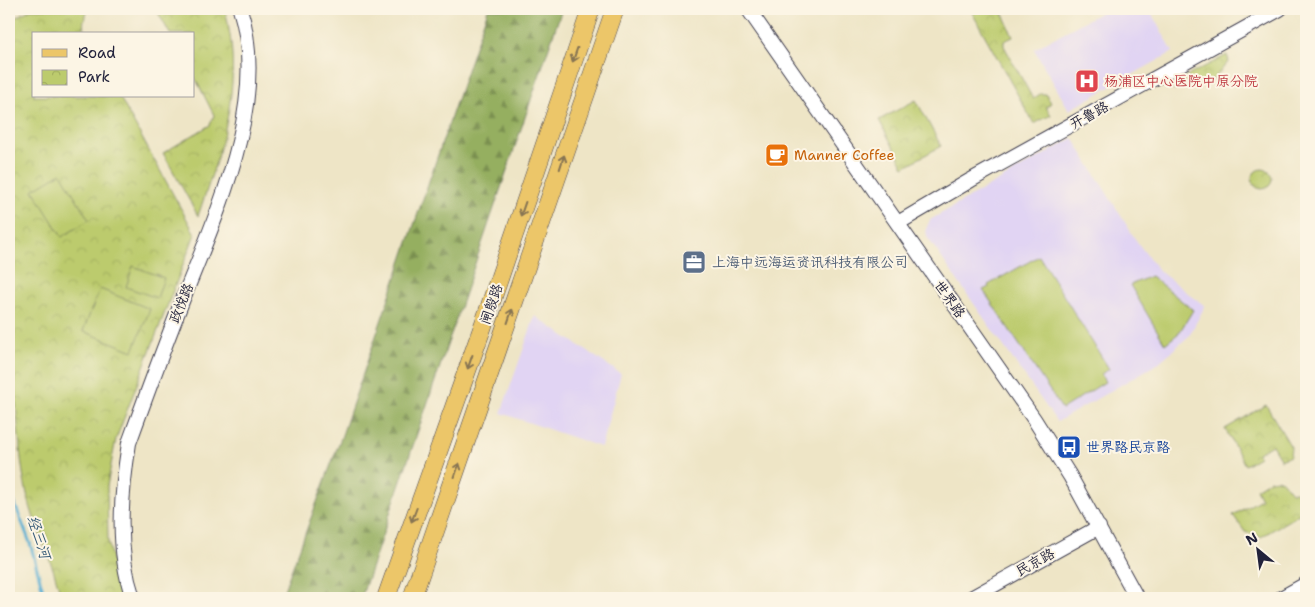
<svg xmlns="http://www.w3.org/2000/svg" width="1315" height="607" font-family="'Shantell Sans','LXGW WenKai TC',sans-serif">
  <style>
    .built { fill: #e1d4f3 }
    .forest { fill: url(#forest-firs); stroke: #5c684e }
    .park { fill: url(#park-crowns); stroke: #6f7654 }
    .garden { fill: #bccb6d; stroke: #6f7654 }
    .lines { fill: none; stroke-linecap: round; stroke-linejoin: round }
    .stream { stroke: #55add2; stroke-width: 3 }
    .minor-casing { stroke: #413f50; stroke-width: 16 }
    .major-casing { stroke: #413f50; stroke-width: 19 }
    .minor { stroke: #fff; stroke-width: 14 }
    .major { stroke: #ecc669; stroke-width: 18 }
    .oneway { stroke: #877452 }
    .labels { text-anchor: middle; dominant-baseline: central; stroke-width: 4; stroke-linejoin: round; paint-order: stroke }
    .health-label { font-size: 14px; fill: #be3a42; stroke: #fcf5e5; text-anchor: start }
    .street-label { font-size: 14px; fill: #22223b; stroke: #fcf5e5 }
    .food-label { font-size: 14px; fill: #c56008; stroke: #fcf5e5; text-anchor: start }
    .service-label { font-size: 14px; fill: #4e5e75; stroke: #fcf5e5; text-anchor: start }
    .transit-label { font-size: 14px; fill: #164399; stroke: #fcf5e5; text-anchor: start }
    .water-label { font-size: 15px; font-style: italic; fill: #365a77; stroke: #fcf5e5 }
  </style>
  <defs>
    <pattern id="forest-firs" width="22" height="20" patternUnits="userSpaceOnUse" patternTransform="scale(1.25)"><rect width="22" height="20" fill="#95af60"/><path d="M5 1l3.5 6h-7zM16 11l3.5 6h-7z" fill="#798e50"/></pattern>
    <pattern id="park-crowns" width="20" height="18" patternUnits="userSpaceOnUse" patternTransform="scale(1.25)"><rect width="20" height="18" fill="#bccb6d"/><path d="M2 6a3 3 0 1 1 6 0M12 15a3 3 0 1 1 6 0" fill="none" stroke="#a1ae5f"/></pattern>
  </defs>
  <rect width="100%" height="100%" fill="#fcf5e5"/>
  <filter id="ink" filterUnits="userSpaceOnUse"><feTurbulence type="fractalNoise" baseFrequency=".02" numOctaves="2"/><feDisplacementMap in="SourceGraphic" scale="10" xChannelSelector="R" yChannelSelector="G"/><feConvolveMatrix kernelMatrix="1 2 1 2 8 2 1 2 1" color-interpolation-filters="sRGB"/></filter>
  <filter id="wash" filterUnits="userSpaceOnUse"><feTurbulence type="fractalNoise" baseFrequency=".0096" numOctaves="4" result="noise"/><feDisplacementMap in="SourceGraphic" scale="20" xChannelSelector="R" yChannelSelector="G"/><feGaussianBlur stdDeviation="1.12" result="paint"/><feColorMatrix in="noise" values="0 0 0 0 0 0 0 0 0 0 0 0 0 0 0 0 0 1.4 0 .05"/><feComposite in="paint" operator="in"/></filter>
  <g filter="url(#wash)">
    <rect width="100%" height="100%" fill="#eee5c6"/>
    <path class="built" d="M1107,9H1149L1173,52L1069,110L1034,49Z
      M1073,138L1137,242L1159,271L1205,306L1189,336L1157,364L1057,422L927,237L926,229L930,220Z
      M535,316L621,374L601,447L501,413Z"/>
    <path class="forest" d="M488,9H562L361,598H281L342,435Z"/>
    <path class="park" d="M31,9H90C84,16 81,24 86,34H34V96H119L195,234L116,439L107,486L108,541L121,598H61C54,562 35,530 27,494C20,465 19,433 16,404C4,277 9,148 9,21Z
      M156,9H224C228,17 228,26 230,35C240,99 218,157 198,216L163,153L210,125L214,115L194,76V34H170Z
      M970,9H1001L1013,37L1004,41V46L1033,99L1040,94H1046L1051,103L1046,107L1051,115L1034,124Z
      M1227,55L1229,61L1211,82L1190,88L1186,83L1174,90L1170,85Z
      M916,100L941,146L904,167L879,120Z
      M1252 179a10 10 0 1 1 20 0a10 10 0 1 1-20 0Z
      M1266,405L1291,447L1290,456L1281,460L1272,445L1258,453L1259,457L1245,465L1225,429Z
      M1277,479L1282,481L1291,492L1306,493V510L1261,537L1245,532L1233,515L1261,499L1256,489L1270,480Z"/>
    <path class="garden" d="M61,173L89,220L62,237L33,190Z
      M1039,256L1109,369L1101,374L1105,382L1062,409L983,290L989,287L988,285Z
      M133,266L164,278L157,298L126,287Z
      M1151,276L1193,310L1179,333L1165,344L1130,285Z
      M100,289L150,309L133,351L83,331Z"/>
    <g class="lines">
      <path class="stream" d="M9,483L11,494L30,543L45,598"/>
    </g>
  </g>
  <g filter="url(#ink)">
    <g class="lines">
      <g class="minor-casing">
        <path id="minor" d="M748,9L1034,419L1070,476L1137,598
          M898,223L971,180L1280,9
          M133,598C116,548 121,494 129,443C146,396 163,350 181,304C215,217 270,103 240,9
          M971,598L1099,527
          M1281,598L1306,584"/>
      </g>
      <g class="major-casing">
        <path id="major" d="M386,598L484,323L591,9
          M412,598L615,9"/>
      </g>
      <use href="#minor" class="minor"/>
      <use href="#major" class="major"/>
    </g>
    <defs><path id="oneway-shaft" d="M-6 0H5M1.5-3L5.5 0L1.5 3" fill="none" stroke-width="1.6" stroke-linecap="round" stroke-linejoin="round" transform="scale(1.25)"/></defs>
    <g class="oneway">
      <use href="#oneway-shaft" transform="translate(575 55) rotate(109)"/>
      <use href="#oneway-shaft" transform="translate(562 162) rotate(-72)"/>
      <use href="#oneway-shaft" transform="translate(523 209) rotate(109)"/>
      <use href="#oneway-shaft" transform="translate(510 316) rotate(-71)"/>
      <use href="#oneway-shaft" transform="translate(470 362) rotate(109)"/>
      <use href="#oneway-shaft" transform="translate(457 470) rotate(-71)"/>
      <use href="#oneway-shaft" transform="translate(414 515) rotate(111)"/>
    </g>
  </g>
  <defs>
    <g id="hospital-square" transform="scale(1.25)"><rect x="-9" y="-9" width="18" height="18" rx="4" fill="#e0444e" stroke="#fcf5e5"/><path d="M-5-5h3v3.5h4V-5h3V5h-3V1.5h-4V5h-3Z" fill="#fff"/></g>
    <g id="cafe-square" transform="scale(1.25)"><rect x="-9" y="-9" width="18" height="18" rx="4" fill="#e8710a" stroke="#fcf5e5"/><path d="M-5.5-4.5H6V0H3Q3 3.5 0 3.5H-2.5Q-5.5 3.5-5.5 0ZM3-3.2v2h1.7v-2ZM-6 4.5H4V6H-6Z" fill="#fff"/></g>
    <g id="office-square" transform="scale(1.25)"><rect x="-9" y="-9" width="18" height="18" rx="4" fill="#5c6f8a" stroke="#fcf5e5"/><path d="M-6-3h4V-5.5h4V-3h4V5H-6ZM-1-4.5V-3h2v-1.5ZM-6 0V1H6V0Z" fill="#fff"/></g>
    <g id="bus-square" transform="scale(1.25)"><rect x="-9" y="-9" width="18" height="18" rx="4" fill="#1a4fb4" stroke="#fcf5e5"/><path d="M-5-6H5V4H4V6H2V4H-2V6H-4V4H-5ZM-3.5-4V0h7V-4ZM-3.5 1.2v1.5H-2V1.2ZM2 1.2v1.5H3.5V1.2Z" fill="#fff"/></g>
  </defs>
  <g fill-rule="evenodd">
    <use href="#hospital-square" x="1087" y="81"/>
    <use href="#cafe-square" x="777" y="155"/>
    <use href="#office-square" x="694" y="262"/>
    <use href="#bus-square" x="1069" y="447"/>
  </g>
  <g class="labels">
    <g class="health-label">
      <text x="1104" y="81">杨浦区中心医院中原分院</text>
    </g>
    <g class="street-label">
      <text transform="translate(1089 115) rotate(-29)">开鲁路</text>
      <text transform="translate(950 299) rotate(55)">世界路</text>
      <text transform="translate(181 303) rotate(-68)">政悦路</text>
      <text transform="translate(491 304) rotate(-71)">闸殷路</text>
      <text transform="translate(1035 562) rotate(-29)">民京路</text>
    </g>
    <g class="food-label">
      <text x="794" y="155">Manner Coffee</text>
    </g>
    <g class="service-label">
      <text x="712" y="262">上海中远海运资讯科技有限公司</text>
    </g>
    <g class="transit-label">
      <text x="1086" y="447">世界路民京路</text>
    </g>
    <g class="water-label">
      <text transform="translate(39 537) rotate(72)">经三河</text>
    </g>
  </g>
  <rect width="1315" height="607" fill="none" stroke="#fcf5e5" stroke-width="30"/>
  <rect x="32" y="32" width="162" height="65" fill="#fcf5e5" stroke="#a5a1a1"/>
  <rect x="42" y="49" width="25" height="8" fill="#ecc669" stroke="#a5a1a1"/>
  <text x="78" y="58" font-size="15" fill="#22223b">Road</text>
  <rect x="42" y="70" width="25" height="15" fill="url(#park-crowns)" stroke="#a5a1a1"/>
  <text x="78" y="82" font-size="15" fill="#22223b">Park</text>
  <g transform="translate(1258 550) rotate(331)" stroke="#fcf5e5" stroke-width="4" paint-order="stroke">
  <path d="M0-4L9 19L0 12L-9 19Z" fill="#22223b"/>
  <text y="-8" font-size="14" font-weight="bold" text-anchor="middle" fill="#22223b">N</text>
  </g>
</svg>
